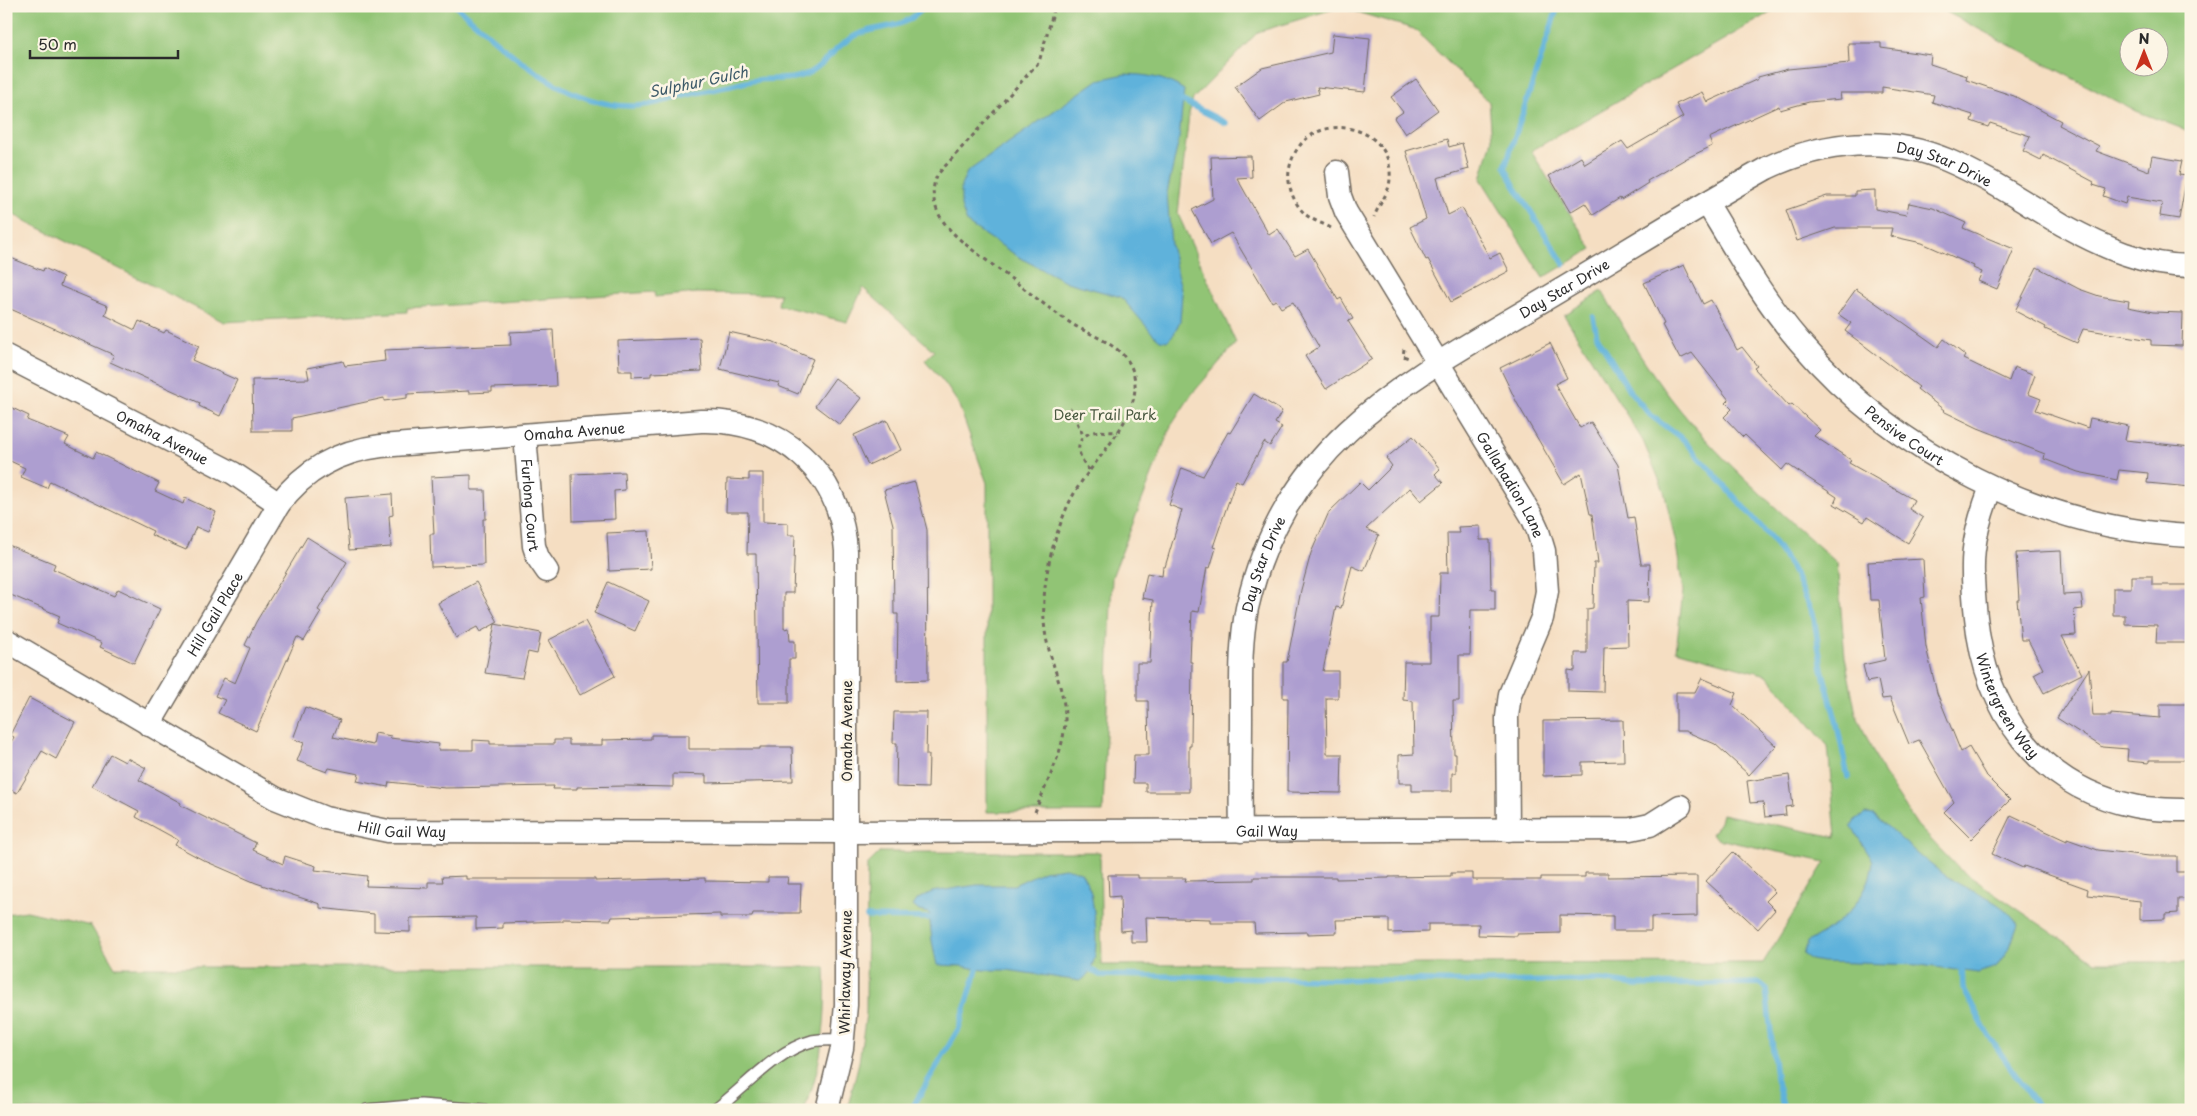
<svg xmlns="http://www.w3.org/2000/svg" width="2197" height="1116" font-family="'Playpen Sans',sans-serif">
  <style>
    .green { fill: #91c475; stroke: #5e7850; fill-rule: evenodd }
    .water { fill: #5fb2db; stroke: #456e83 }
    .lines { fill: none; stroke-linecap: round; stroke-linejoin: round }
    .stream { stroke: #5fb2db; stroke-width: 5.5 }
    .building { fill: #ad9ed0 }
    .service-casing { stroke: #726a60; stroke-width: 14 }
    .minor-casing { stroke: #726a60; stroke-width: 25 }
    .path { stroke: #726a60; stroke-width: 3; stroke-dasharray: 4 4; stroke-linecap: butt }
    .service { stroke: #fff; stroke-width: 11 }
    .minor { stroke: #fff; stroke-width: 22 }
    .labels { text-anchor: middle; dominant-baseline: central; stroke-width: 5; stroke-linejoin: round; paint-order: stroke }
    .street-label { font-size: 14px; fill: #2b2b2b; stroke: #fcf5e5 }
    .park-label { font-size: 14px; fill: #4a5941; stroke: #fcf5e5 }
    .water-label { font-size: 15px; font-style: italic; fill: #3d5a69; stroke: #fcf5e5 }
  </style>
  <rect width="100%" height="100%" fill="#fcf5e5"/>
  <filter id="ink" filterUnits="userSpaceOnUse"><feTurbulence type="fractalNoise" baseFrequency=".02" numOctaves="2"/><feDisplacementMap in="SourceGraphic" scale="10" xChannelSelector="R" yChannelSelector="G"/><feConvolveMatrix kernelMatrix="1 2 1 2 8 2 1 2 1" color-interpolation-filters="sRGB"/></filter>
  <filter id="wash" filterUnits="userSpaceOnUse"><feTurbulence type="fractalNoise" baseFrequency=".0096" numOctaves="4" result="noise"/><feDisplacementMap in="SourceGraphic" scale="20" xChannelSelector="R" yChannelSelector="G"/><feGaussianBlur stdDeviation="1.12" result="paint"/><feColorMatrix in="noise" values="0 0 0 0 0 0 0 0 0 0 0 0 0 0 0 0 0 1.4 0 .05"/><feComposite in="paint" operator="in"/></filter>
  <g filter="url(#wash)">
    <rect width="100%" height="100%" fill="#f5dec2"/>
    <path class="green" d="M6,6H1782L1531,151L1592,249L1543,278L1481,179L1492,140L1489,102L1414,29L1340,7L1258,32L1193,99L1189,114L1178,214L1236,343L1192,394L1171,426L1112,577L1103,812H987V483L958,403L946,385L925,360L934,351L863,288L847,322L778,305L780,294L698,293L655,297L654,292L407,308V312L224,322L6,211Z
      M1935,6H2191V132L2131,109ZM2130,38H2160V68H2130Z
      M1602,291C1621,323 1639,355 1661,385C1710,453 1776,507 1837,563L1845,657L1856,714L1883,773L1917,825L1959,869L2095,962H2191V1110H847L859,1062L866,1014L867,865L880,852H1100L1102,965L1763,963L1825,862L1718,839L1712,834L1720,822L1722,814L1836,837L1828,746L1767,675L1676,650L1683,591L1676,544L1664,491L1643,441L1564,315Z
      M27,911L91,926L115,967H825C827,1014 823,1066 804,1110H6V914Z"/>
    <path class="water" d="M1125,74C1147,75 1165,77 1184,90L1179,139L1167,193L1171,245L1182,294L1180,321L1174,334L1167,341L1160,340L1153,334L1121,297L1067,282L1022,259L967,223L961,206V186L967,172L1098,80Z
      M1865,814L1874,815C1900,837 1925,863 1954,881C1977,895 2003,901 2018,924L2010,947L1996,967L1978,973L1920,965L1822,962L1811,960L1803,954L1807,942C1839,926 1870,898 1873,861L1851,826L1855,820Z
      M1065,868L1081,872C1085,879 1089,886 1091,893C1095,916 1104,969 1080,981L1007,970H983L961,966L937,965L932,941L929,913L919,911L913,906L918,899L932,892L977,885H1014L1044,871Z"/>
    <g class="lines">
      <path class="stream" d="M456,6C505,49 563,107 633,106C651,106 667,100 684,96C698,92 712,90 725,87C736,85 747,81 758,80C775,78 791,81 807,74C825,65 834,48 851,38C878,22 901,34 925,6
        M1558,6L1505,167L1514,185L1564,264
        M1177,98L1226,123
        M1593,317L1597,336L1629,390L1650,415L1684,440L1772,539L1791,567L1814,618L1822,669L1836,720L1848,777
        M867,917L935,918
        M1962,964L1963,988L1988,1035L2040,1110
        M1086,967L1100,975L1489,982L1602,980L1636,985L1760,983L1766,988L1776,1078L1784,1110
        M911,1110L959,1028L979,963"/>
    </g>
    <g id="blocks">
      <path class="building" d="M1333,34L1370,38L1365,92L1317,87L1319,94L1286,102L1260,121L1235,87L1262,68L1331,52Z
        M1848,43H1881V48L1931,55L1930,64L1967,76L1966,80L2014,96L2061,121L2059,125L2099,146L2096,151L2149,171L2152,156L2182,161L2179,175L2187,176L2179,219L2160,216L2162,203L2127,197L2125,204L2103,196L2106,189L2093,185L2094,182L2043,155L2041,160L2023,151L2030,136L1990,123L1988,127L1971,121L1973,115L1932,102L1934,95L1882,87V93H1840L1841,99L1809,102L1780,110L1779,106L1709,138L1712,146L1687,158L1647,181L1648,183L1621,200L1620,198L1593,215L1585,203L1570,212L1549,176L1581,157L1585,164L1622,141L1628,149L1683,117L1676,104L1702,92L1707,102L1758,79V77L1788,69L1849,63Z
        M1416,79L1438,110L1405,134L1394,118L1403,112L1391,97Z
        M1447,139L1449,147L1462,143L1469,169L1437,178L1448,215L1462,208L1490,258L1500,253L1509,271L1451,302L1428,259L1426,260L1410,227L1426,219L1406,151Z
        M1251,156L1252,177L1237,178L1269,235L1278,229L1295,256L1308,249L1338,300L1341,298L1353,319L1348,321L1372,359L1326,389L1305,356L1319,347L1293,302L1281,308L1276,300L1272,302L1231,233L1211,244L1192,210L1213,199L1211,157Z
        M1875,190V209L1906,215L1909,203L1933,208L1966,223L1963,228L2014,249L1997,289L1978,281L1982,272L1973,268L1974,266L1922,243L1890,236L1892,228H1835L1797,241L1786,210L1827,196H1855V191Z
        M6,256L43,271L44,268L63,277L60,286L108,306L105,315L135,330L139,321L164,333L166,330L199,346L192,360L237,380L220,416L199,406L200,403L110,362L114,355L6,307Z
        M1684,265L1703,304L1711,300L1737,350L1742,347L1757,366L1754,368L1789,406L1792,404L1820,430L1814,436L1851,460L1849,463L1914,500L1909,509L1923,518L1908,543L1867,517L1864,522L1834,504L1837,497L1787,464L1782,470L1745,435L1743,437L1724,417L1732,409L1726,403L1729,400L1692,353L1680,359L1662,325L1664,324L1644,283Z
        M2037,267L2079,289L2099,296L2129,301L2128,307L2153,312L2183,313L2182,346L2151,345V340L2083,329L2077,343L2045,329L2046,327L2015,311Z
        M1856,289L1938,347L1944,339L1966,356L1964,359L2009,381L2014,367L2035,375L2028,394L2041,399L2036,410L2088,428L2090,418L2128,426L2125,440L2191,447V487L2147,483L2148,473L2119,470L2117,480L2078,472L2044,459L2045,454L1978,428L1943,411L1944,410L1917,389L1919,387L1845,331L1851,323L1838,314Z
        M553,330L556,386L492,388V392L469,393V391L407,394V398L384,401V398L292,418V431H253L252,380L309,379L307,368L343,361L345,366L385,361L384,350L511,345L510,332Z
        M729,332L774,342L813,359L798,394L778,386L779,383L720,369Z
        M700,338L702,371L651,373V376L632,377V371H619L618,341Z
        M1550,343L1567,378L1555,384L1580,428L1591,422L1618,465L1628,518L1634,517L1641,564H1650L1649,602L1627,601L1628,646L1604,647L1603,692L1568,691V670L1575,671V653H1587V609L1593,608L1594,563H1598L1592,514H1590L1581,473L1564,484L1517,403L1500,368Z
        M835,378L861,398L840,425L815,406Z
        M1254,394L1282,411L1275,423L1282,427L1270,446L1264,442L1242,483L1236,480L1213,547L1216,548L1210,568L1207,567L1199,612L1192,611L1190,662H1192L1191,746H1189V792H1146V783H1133L1134,755H1149L1148,701H1137V663H1150L1153,600L1142,598L1147,573L1162,576L1163,567H1165L1182,510L1169,505L1182,468L1203,476L1228,432L1230,433Z
        M6,405L29,416L27,420L69,437L65,444L93,458L96,452L159,483L155,491L183,504L185,498L216,512L208,532L196,527L186,550L151,535L153,531L50,481L47,488L21,477L25,468L6,459Z
        M887,420L901,450L868,465L854,435Z
        M1413,436L1440,469L1435,474L1443,483L1421,501L1410,488L1366,529L1379,535L1364,571L1352,566L1341,608L1336,607L1323,671H1338V698H1326L1327,754H1342L1341,793L1287,792L1288,698H1283V662H1287L1301,590L1311,553L1329,512L1360,482L1368,490L1392,466L1386,458Z
        M624,472L625,490L614,491L615,519L573,521L572,474Z
        M749,473H763V522L788,523V535H795L793,593H784V629L789,628L790,641H795V659H789V703H758L756,554H747L748,512H726L727,479L749,480Z
        M471,475V490H485L486,519H483L484,565L431,567L430,534H434L431,477Z
        M915,482L927,530L928,680L897,681L898,614H894L893,525L884,490Z
        M392,494L393,515L389,516L391,547L349,550L345,498Z
        M1480,526V540H1490L1491,589H1495V610H1471L1470,655H1459V701H1453L1454,754H1456V773H1452V791H1412V783H1399V755L1414,754L1413,701L1403,700L1404,662H1430V617H1439L1440,573H1448L1447,533H1459L1458,527Z
        M649,531L651,569L609,571L607,533Z
        M307,537L347,562L318,610L321,612L304,641L297,637L256,731L218,713L225,700L215,696L224,678L235,683L250,648L245,645L256,622Z
        M6,544L55,564L53,569L114,596L118,589L160,609L134,663L100,647L102,643L57,623L60,616L6,593Z
        M2061,551L2063,595L2081,594L2083,609L2074,610L2076,635L2062,636L2082,674L2044,693L2034,674L2043,669L2028,640H2021L2017,600H2019L2016,553Z
        M1923,559L1925,597L1921,598L1926,647L1937,693L1961,752L1969,747L1986,776L2010,800L1971,839L1944,812L1954,802L1919,740L1909,744L1890,698L1882,699L1878,680L1867,682L1863,665L1885,660L1879,600H1870L1868,562Z
        M2131,576H2152V585H2191V643H2156L2157,625L2125,624V615H2113V588H2131Z
        M476,582L498,622L480,632L477,627L456,638L438,603Z
        M608,582L649,601L635,631L594,613Z
        M585,621L615,676L580,695L549,640Z
        M495,624L541,633L537,654L528,652L522,678L485,673Z
        M2089,669L2093,716H2111V714L2160,718V704H2191V760H2149V763L2127,761L2128,749L2102,747L2057,718Z
        M1702,678L1737,693L1732,705L1776,746L1749,775L1715,744L1685,731H1676V692H1695Z
        M29,698L75,722L56,759L42,751L17,793L6,787V751L14,737L10,735Z
        M305,707L340,720L333,737L373,745L375,733L391,736L390,738L439,744L438,750H473V740L490,741V744H554V740H569V745H602V740L651,739V735H689V749H760V747H792L793,781L706,783V775L673,774V787L626,786L577,787V789H553L554,786L445,788L389,782L388,787L357,781L359,774L329,768L327,772L297,761L304,743L293,739Z
        M894,712H927L926,755H929L928,788L896,787L897,743H893Z
        M1623,720L1624,761L1582,762V775L1543,776V721Z
        M110,754L125,762L127,758L146,768L139,780L181,803L180,805L256,843L253,850L283,864L285,856L316,866L315,870L367,876L366,886L428,888V882H443L442,877L466,876V879H595V881L705,878V881L768,882V877H788L787,884H801L800,913H753L752,917H720V914L612,917L611,920L563,919V921L503,923V928L476,929V917L410,918V932L374,931V914L320,908V904L256,883L205,861L175,845L178,840L136,817L139,811L92,786Z
        M1789,775L1793,806L1785,807L1786,815L1765,817L1763,802L1750,803L1747,781Z
        M2011,815L2067,841V839L2098,850L2149,856H2177V872H2191V899H2178V913L2165,914V919L2140,920V901L2087,895L2088,889L2024,866L2023,868L1992,854Z
        M1733,852L1775,892L1766,901L1775,910L1758,929L1706,881Z
        M1451,873H1473V880H1541V877H1585V873H1608V877L1697,876V916L1651,917V931H1613V916L1560,915V933L1517,934V936L1478,935L1479,924H1428V932L1389,933V919L1336,920L1337,933L1308,934V932L1255,933L1254,923H1210V919L1146,917L1147,942H1131V930L1121,931L1120,896L1109,897L1108,875H1138V878H1186L1185,881L1254,880V877H1336V879L1389,878V877L1451,876Z"/>
    </g>
  </g>
  <g filter="url(#ink)">
    <use href="#blocks" fill-opacity="0" stroke="#726a60" stroke-width="1"/>
    <g class="lines">
      <g class="service-casing">
        <path id="service" d="M367,1110L421,1105L484,1110
          M715,1110C746,1087 775,1051 812,1041C823,1039 833,1040 843,1040"/>
      </g>
      <g class="minor-casing">
        <g id="minor">
          <path id="s1" d="M1337,172L1340,196L1346,212L1531,515L1537,528L1544,551L1547,591L1542,618L1510,694L1507,717L1508,830"/>
          <path id="s2" d="M1707,203C1736,251 1763,299 1799,341C1896,455 2042,529 2191,536"/>
          <path id="s3" d="M6,356L233,473L279,504"/>
          <path id="s4" d="M525,435L534,546L538,558L547,571"/>
          <path id="s5" d="M1991,487C1971,539 1970,562 1976,617C1985,710 2038,787 2134,806C2153,810 2172,810 2191,810"/>
          <path id="s6" d="M6,640L275,798L325,818L388,831L846,832L1631,829L1650,825L1680,806"/>
          <path id="s7" d="M149,725L279,504C305,469 339,451 381,446L701,421C780,419 841,471 846,551V1005L842,1048L827,1110"/>
          <path id="s8" d="M1241,831C1240,792 1241,754 1241,715C1241,679 1240,643 1247,608C1287,433 1419,375 1559,291C1628,250 1697,207 1767,168C1824,141 1888,135 1947,160C1987,177 2025,203 2063,225C2103,247 2144,266 2191,266"/>
        </g>
      </g>
      <path class="path" d="M603,6H638
        M1331,228C1322,223 1311,220 1304,213C1294,203 1287,186 1289,171C1300,103 1402,120 1389,186C1386,197 1378,206 1374,217
        M1404,349L1403,356L1409,358
        M1070,408L1084,437
        M1089,470C1080,459 1071,441 1090,433C1098,430 1109,432 1118,432
        M1035,812C1046,783 1064,752 1065,721C1066,695 1053,668 1047,642C1040,611 1045,574 1054,543C1060,524 1067,504 1078,487C1097,456 1148,410 1132,369C1123,345 1092,336 1072,324C1046,307 1023,287 998,269C979,254 954,239 941,218C933,205 930,188 938,174L1039,62L1055,6"/>
      <use href="#service" class="service"/>
      <use href="#minor" class="minor"/>
    </g>
  </g>
  <g class="labels">
    <g class="street-label">
      <text stroke="none"><textPath href="#s8" startOffset="1110">Day Star Drive</textPath></text>
      <text stroke="none"><textPath href="#s8" startOffset="690">Day Star Drive</textPath></text>
      <text stroke="none"><textPath href="#s7" startOffset="571">Omaha Avenue</textPath></text>
      <text stroke="none"><textPath href="#s2" startOffset="308">Pensive Court</textPath></text>
      <text stroke="none"><textPath href="#s3" startOffset="176">Omaha Avenue</textPath></text>
      <text stroke="none"><textPath href="#s1" startOffset="360">Gallahadion Lane</textPath></text>
      <text stroke="none"><textPath href="#s4" startOffset="70">Furlong Court</textPath></text>
      <text stroke="none"><textPath href="#s8" startOffset="270">Day Star Drive</textPath></text>
      <text stroke="none"><textPath href="#s7" startOffset="129">Hill Gail Place</textPath></text>
      <text stroke="none"><textPath href="#s5" startOffset="228">Wintergreen Way</textPath></text>
      <text transform="translate(846 731) rotate(-90)">Omaha Avenue</text>
      <text stroke="none"><textPath href="#s6" startOffset="444">Hill Gail Way</textPath></text>
      <text stroke="none"><textPath href="#s6" startOffset="1309">Gail Way</textPath></text>
      <text transform="translate(845 972) rotate(-89)">Whirlaway Avenue</text>
    </g>
    <g class="park-label">
      <text x="1105" y="414">Deer Trail Park</text>
    </g>
    <g class="water-label">
      <text transform="translate(698 81) rotate(-12)">Sulphur Gulch</text>
    </g>
  </g>
  <rect width="2197" height="1116" fill="none" stroke="#fcf5e5" stroke-width="25"/>
  <g transform="translate(2144 52)"><circle r="24" fill="#fcf5e5" stroke="#a8a49b"/>
  <path d="M0-4L9 19L0 12L-9 19Z" fill="#c8321e"/>
  <text y="-8" font-size="14" font-weight="bold" text-anchor="middle" fill="#2b2b2b">N</text>
  </g>
  <path d="M30 50v8h148v-8" fill="none" stroke="#2b2b2b" stroke-width="2.5"/>
  <text x="38" y="50" font-size="15" fill="#2b2b2b" stroke="#fcf5e5" stroke-width="4" paint-order="stroke">50 m</text>
</svg>
